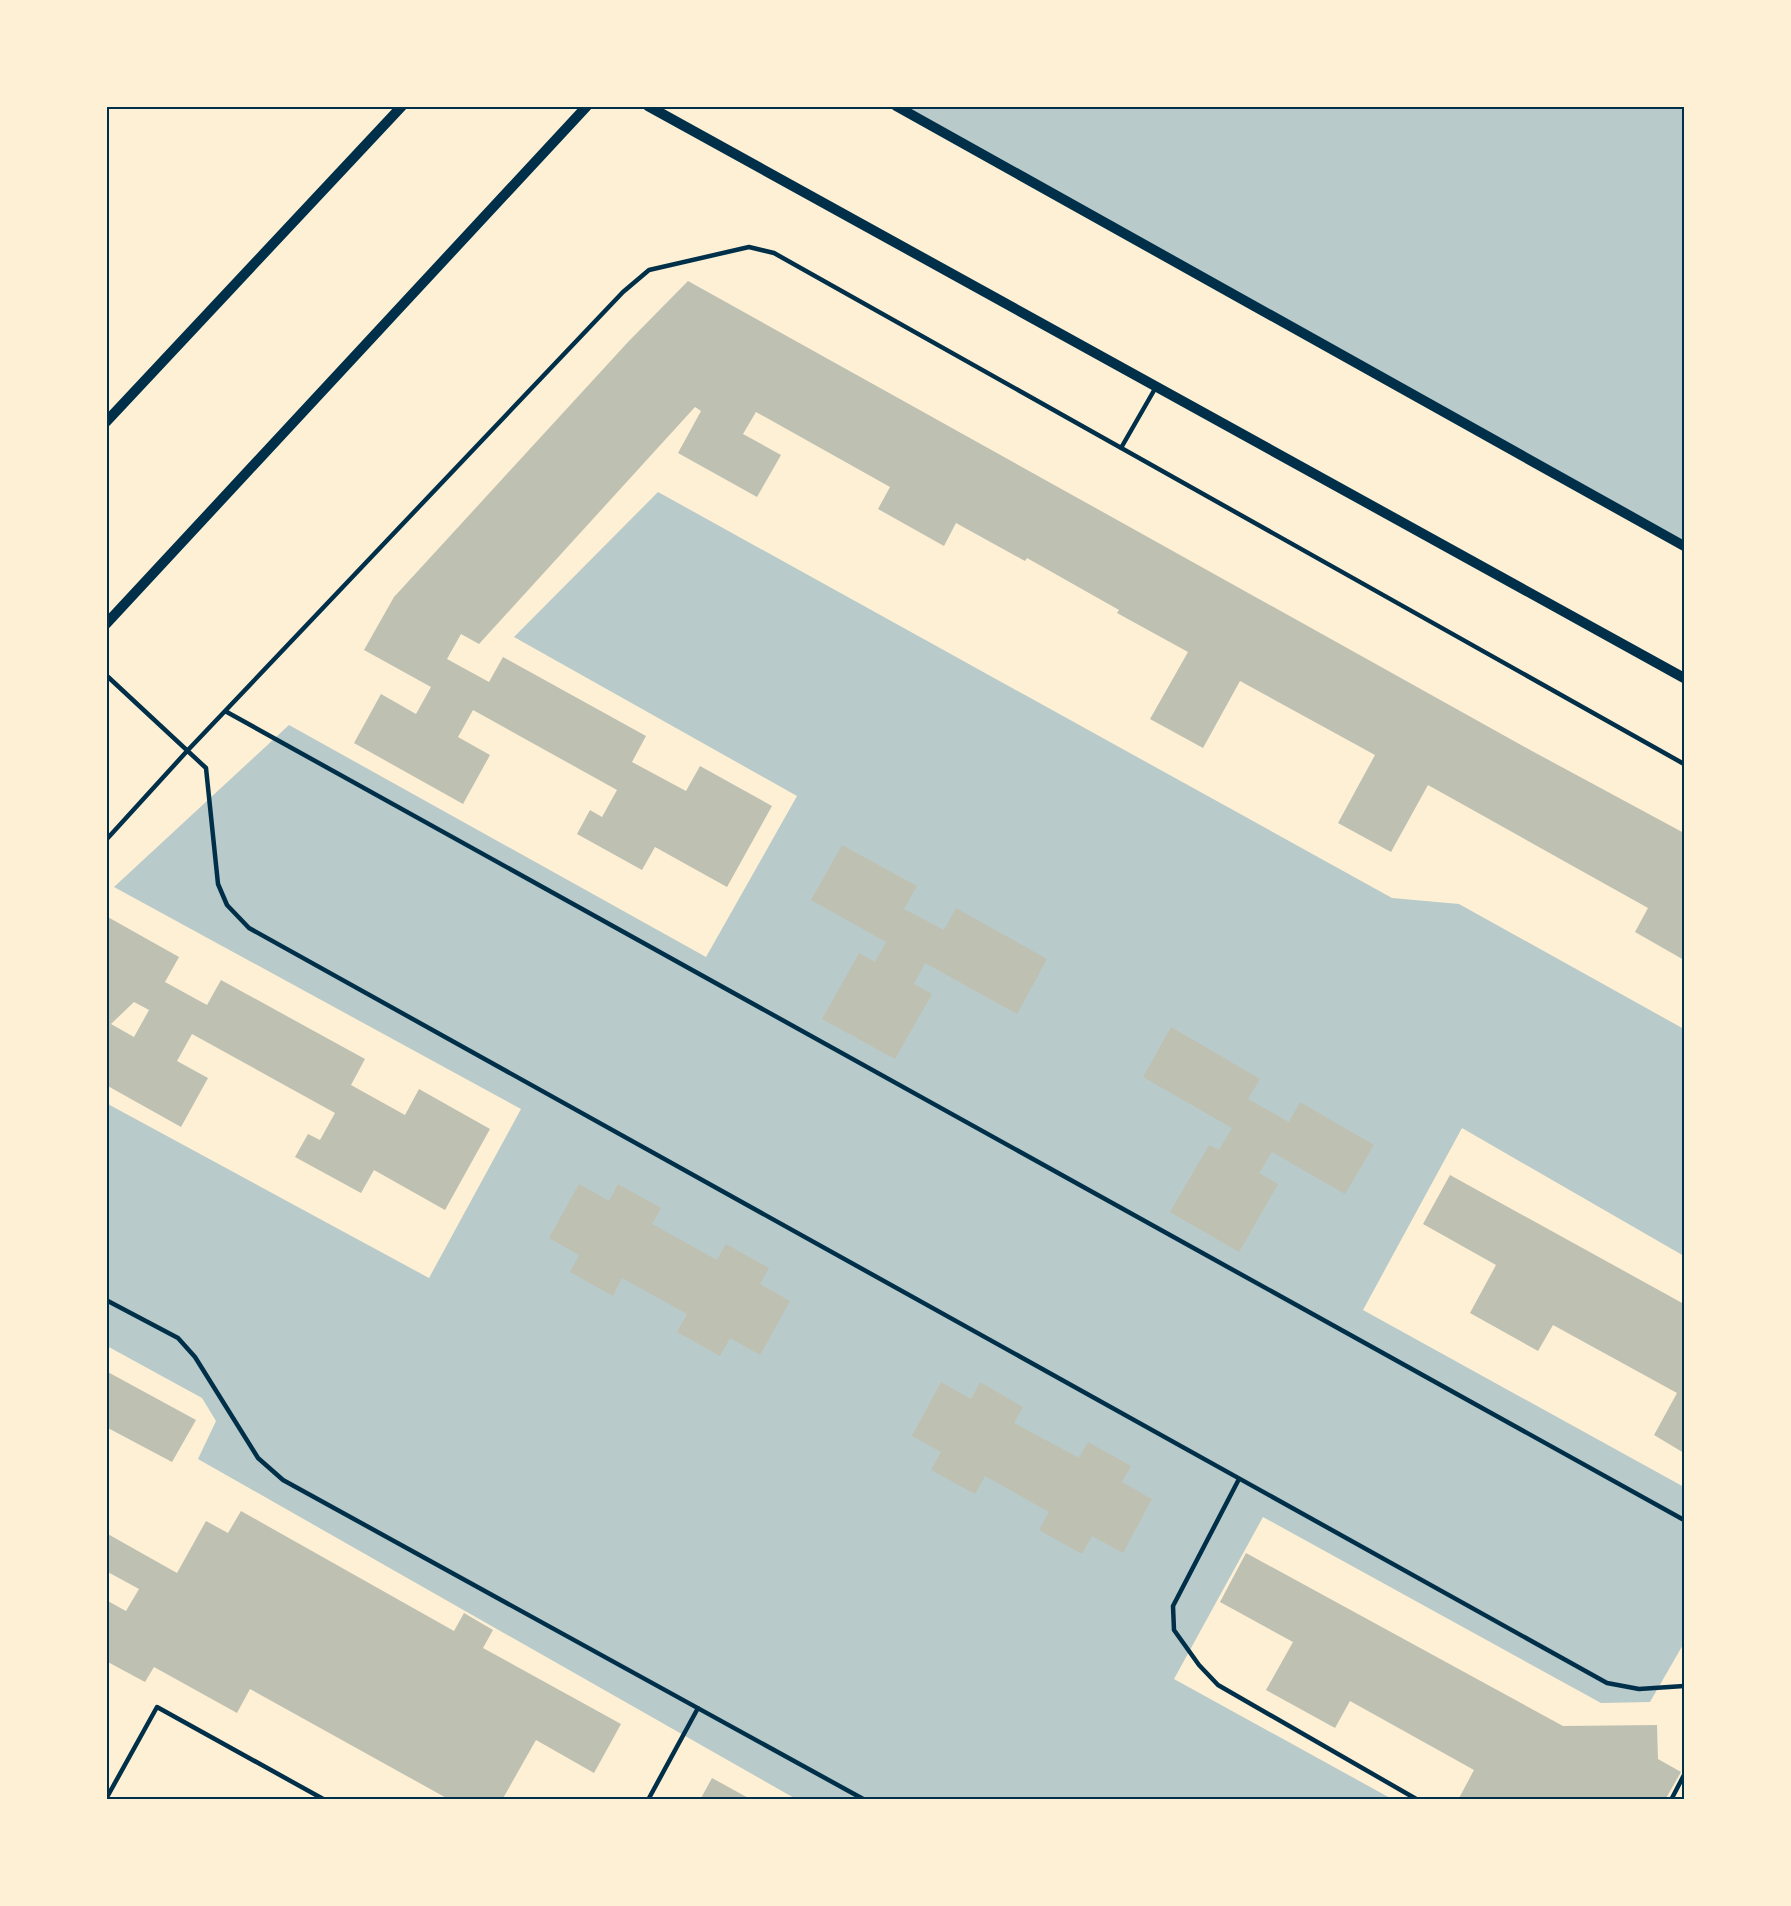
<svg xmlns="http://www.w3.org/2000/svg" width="1791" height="1906" font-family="Overpass,sans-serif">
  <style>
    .green { fill: #b9caca }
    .building { fill: #bec0b2; fill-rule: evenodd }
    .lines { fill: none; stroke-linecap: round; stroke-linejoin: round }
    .service { stroke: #003049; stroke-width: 4.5 }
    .tertiary { stroke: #003049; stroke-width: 10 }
    .neatline { fill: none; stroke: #003049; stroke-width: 2 }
  </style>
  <rect width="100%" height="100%" fill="#fdf0d5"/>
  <path class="green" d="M896,107H1684V546Z
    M658,492L1392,898L1459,904L1684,1029V1256L1462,1128L1363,1310L1684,1487V1643L1650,1702L1601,1703L1263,1517L1174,1679L1392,1799H796L198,1459L216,1421L202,1398L107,1346L106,1103L429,1278L521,1109L114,887L289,725L706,957L797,796L514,637Z"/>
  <path class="building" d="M688,281L1532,751L1684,833V960L1635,932L1648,908L1428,785L1391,852L1338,823L1375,755L1240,681L1203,748L1150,719L1188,652L1117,613L1119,610L1027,558L1025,561L956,523L944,546L878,509L890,487L756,412L743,434L781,455L757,497L678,453L701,411L695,407L479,644L461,634L447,659L489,682L503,657L646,736L632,762L686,791L700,766L772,806L727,887L655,847L642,870L577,834L590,810L602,817L617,790L473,710L458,737L490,755L463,804L354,743L381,694L416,714L431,687L364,650L394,597L628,342Z
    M842,845L917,886L904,909L944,930L956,908L1047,959L1017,1014L925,963L914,984L932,994L895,1059L822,1019L859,953L875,962L886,942L811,900Z
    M106,916L179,957L165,982L207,1005L221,980L365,1059L351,1085L405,1115L419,1089L490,1129L445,1210L374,1170L361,1193L295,1157L308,1134L320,1140L335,1113L192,1034L177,1061L208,1078L181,1127L106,1085ZM134,1002L149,1010L134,1037L111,1024Z
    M1171,1027L1260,1079L1248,1099L1289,1122L1300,1102L1374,1145L1345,1194L1272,1152L1259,1173L1278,1184L1239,1252L1170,1212L1209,1145L1219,1150L1232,1128L1143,1077Z
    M1450,1175L1684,1304V1453L1654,1435L1677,1393L1553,1325L1538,1351L1470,1313L1496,1265L1423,1224Z
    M579,1184L609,1201L618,1184L661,1208L652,1224L717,1260L726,1244L769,1268L760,1284L790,1301L760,1355L730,1338L720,1356L677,1332L687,1314L622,1278L613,1296L570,1272L579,1255L549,1238Z
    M106,1371L196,1420L172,1462L106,1427Z
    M941,1382L971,1399L980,1382L1023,1407L1014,1423L1079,1458L1088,1442L1131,1466L1122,1482L1152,1499L1123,1553L1092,1536L1082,1554L1039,1530L1049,1512L985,1476L975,1494L931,1470L941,1452L912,1436Z
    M241,1511L454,1631L464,1613L493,1630L483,1648L621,1724L594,1773L536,1740L502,1800H450L250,1689L237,1713L154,1667L145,1682L106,1661V1600L126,1611L139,1589L106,1571V1533L177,1573L206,1521L228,1533Z
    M1246,1553L1563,1726L1657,1725L1658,1759L1681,1772L1665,1800H1458L1474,1770L1350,1701L1335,1728L1266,1690L1293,1642L1220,1602Z
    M712,1778L752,1800H700Z"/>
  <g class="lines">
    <path class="service" d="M1121,448L1156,387
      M106,675L206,768L218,884L227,905L249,928L1607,1683L1639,1689L1684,1686
      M225,711L1684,1520
      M106,840L188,750L623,292L649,270L749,247L774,253L1684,764
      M106,1300L178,1338L195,1357L258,1458L283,1480L865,1800
      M1239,1479L1173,1606L1174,1630L1199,1665L1218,1685L1418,1800
      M106,1799L157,1707L325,1800
      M648,1800L698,1708
      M1671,1800L1684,1775"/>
    <path class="tertiary" d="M648,106L1684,678
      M896,106L1684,546
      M106,422L402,106
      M106,624L587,106"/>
  </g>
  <rect width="1791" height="1906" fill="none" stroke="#fdf0d5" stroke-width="216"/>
  <rect x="108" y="108" width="1575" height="1690" class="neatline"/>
</svg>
